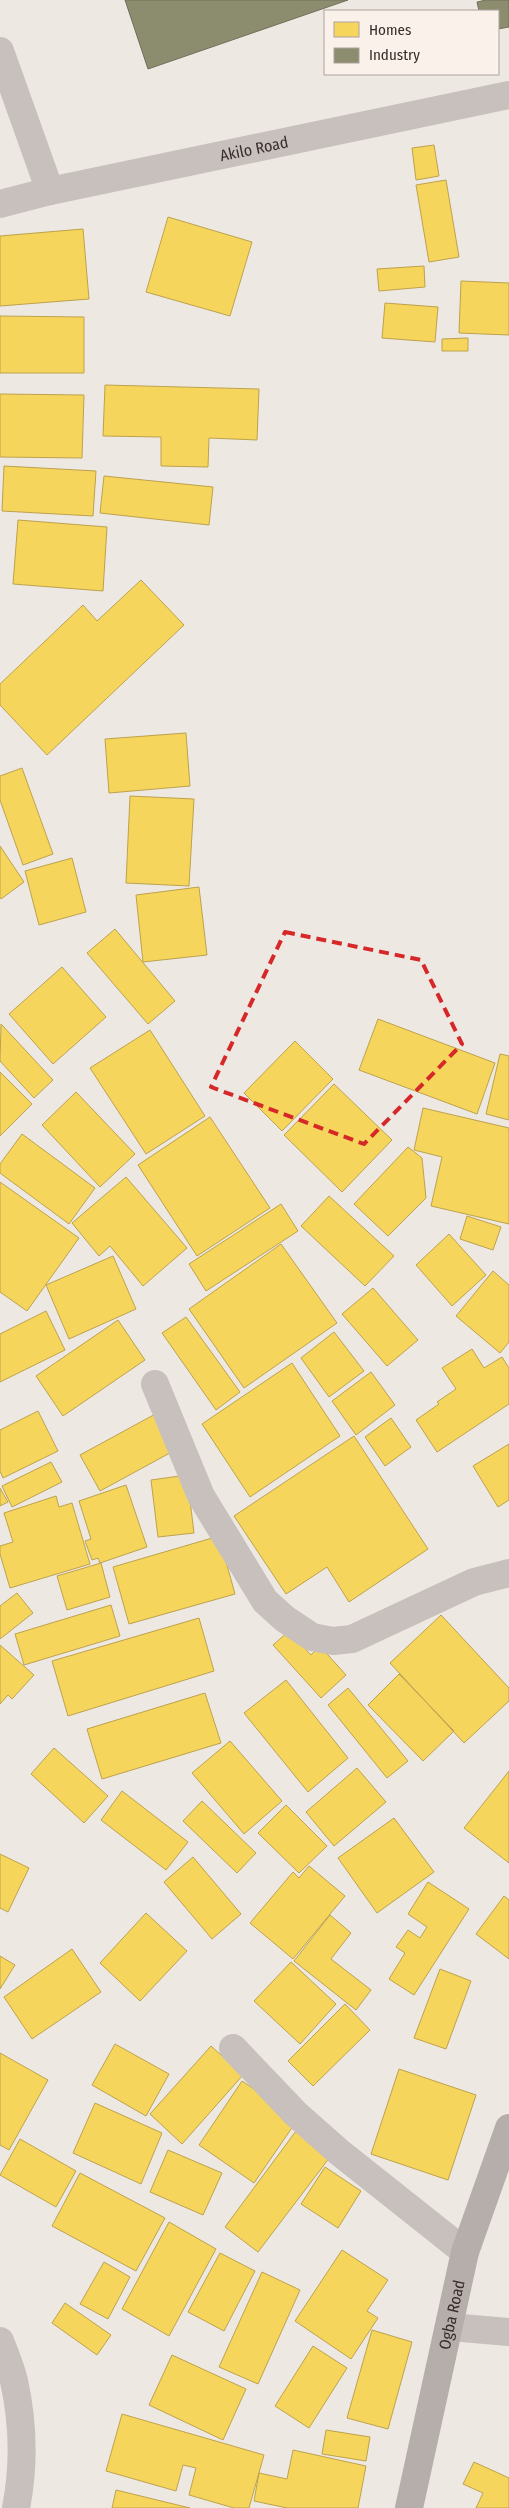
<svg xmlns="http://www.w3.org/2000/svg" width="509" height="2508" font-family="'Fira Sans Condensed',sans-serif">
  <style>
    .homes { fill: #f6d55c; stroke: #bda24d }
    .industry { fill: #8c8c6e; stroke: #736f5a }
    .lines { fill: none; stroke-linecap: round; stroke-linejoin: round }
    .minor { stroke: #c7c0bc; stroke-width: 28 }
    .major { stroke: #b6aeab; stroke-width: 28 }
    .marked { fill: none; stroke: #d62828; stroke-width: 4; stroke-dasharray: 10 6; stroke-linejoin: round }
    .labels { text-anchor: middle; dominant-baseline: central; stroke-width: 5; stroke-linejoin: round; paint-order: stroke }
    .street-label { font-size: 16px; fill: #382c2a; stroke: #faf1eb }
  </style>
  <rect width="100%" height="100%" fill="#eee8e3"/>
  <path class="homes" d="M434,145L439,176L416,180L412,148Z
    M446,180L459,257L429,262L416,185Z
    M168,217L252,242L230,316L146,292Z
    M83,229L89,299L0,306V236Z
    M424,266L425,287L379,291L377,269Z
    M461,281L509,283V335L459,333Z
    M385,303L438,307L435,342L382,338Z
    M0,316L84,317V373H0Z
    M468,338V351H442V339Z
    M105,385L259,389L257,440L209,438L208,467L161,466V437L103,436Z
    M0,394L84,395L82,458L0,457Z
    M4,466L96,471L93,516L2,511Z
    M104,476L213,487L209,525L100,513Z
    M18,520L107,527L103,591L13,584Z
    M141,580L184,625L47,755L0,705V684L83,605L97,621Z
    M186,733L190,786L109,793L105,739Z
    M22,768L53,854L23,865L0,800V776Z
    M130,796L194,799L189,886L126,883Z
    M0,846L24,882L1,899L0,897Z
    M72,858L86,912L39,925L25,871Z
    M199,887L207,955L143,962L136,895Z
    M115,929L175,1001L148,1024L87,953Z
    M62,967L106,1017L53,1064L9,1014Z
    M378,1019L495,1063L477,1114L359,1070Z
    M1,1024L53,1080L34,1098L0,1061Z
    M150,1030L205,1116L146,1154L90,1068Z
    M295,1041L333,1079L282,1131L244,1093Z
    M500,1054L509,1056V1120L486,1114Z
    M0,1072L32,1104L0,1136Z
    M334,1084L392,1140L342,1192L284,1135Z
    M76,1092L135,1154L100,1187L42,1125Z
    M423,1108L509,1128V1224L431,1206L442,1157L414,1150Z
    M210,1117L270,1208L197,1256L138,1165Z
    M22,1134L95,1188L69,1224L0,1173V1164Z
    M408,1147L422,1158L426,1198L388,1236L354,1204Z
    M126,1177L187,1248L143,1286L110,1246L99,1256L72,1223Z
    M0,1182L79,1238L27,1311L0,1292Z
    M329,1196L394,1256L365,1286L301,1226Z
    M281,1204L298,1231L206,1291L189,1264Z
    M467,1216L501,1227L493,1250L460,1239Z
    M449,1234L486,1275L452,1306L416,1265Z
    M281,1244L337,1323L244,1388L189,1309Z
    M113,1256L136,1309L69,1339L46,1285Z
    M493,1271L509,1285V1342L500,1353L456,1316Z
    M373,1288L418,1340L387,1366L342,1314Z
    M46,1311L65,1350L0,1382V1334Z
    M186,1317L240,1392L216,1410L162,1333Z
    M118,1320L145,1360L63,1416L36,1376Z
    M334,1332L364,1371L329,1397L301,1358Z
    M472,1349L484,1368L502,1357L509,1368V1404L437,1452L416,1420L439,1404L437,1402L456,1389L442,1368Z
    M292,1363L340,1436L250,1497L202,1424Z
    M371,1372L395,1405L356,1435L332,1401Z
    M38,1411L58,1451L3,1478L0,1471V1430Z
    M159,1412L179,1448L100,1491L80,1455Z
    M391,1418L411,1447L385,1466L365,1437Z
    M354,1436L428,1549L349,1602L327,1567L286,1594L234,1516Z
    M509,1444V1500L498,1507L473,1466Z
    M51,1462L62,1482L12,1507L2,1486Z
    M187,1475L194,1533L158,1537L151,1480Z
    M126,1485L147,1547L100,1563L98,1558L92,1560L85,1541L91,1539L79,1501Z
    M0,1488L8,1502L0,1506Z
    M56,1496L59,1507L72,1503L90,1564L10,1588L0,1554V1546L13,1542L4,1513Z
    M219,1536L235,1594L129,1624L113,1567Z
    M101,1563L110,1597L67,1610L57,1576Z
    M17,1593L33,1613L0,1639V1606Z
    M111,1605L120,1636L24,1665L15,1634Z
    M441,1615L509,1688V1701L464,1743L390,1663Z
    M199,1618L214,1671L68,1716L52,1661Z
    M289,1631L311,1655L320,1646L346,1675L321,1698L273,1645Z
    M0,1645L34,1675L12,1699L8,1695L0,1704Z
    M399,1674L454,1731L423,1761L368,1705Z
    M286,1680L348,1758L308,1792L244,1713Z
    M348,1688L408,1761L387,1778L328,1705Z
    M205,1693L221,1743L102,1779L87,1729Z
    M230,1741L282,1801L244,1834L192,1773Z
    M54,1748L108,1796L84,1823L31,1774Z
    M357,1768L386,1802L334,1846L306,1812Z
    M509,1771V1863L464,1828Z
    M122,1791L188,1842L166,1870L101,1820Z
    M202,1801L256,1853L237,1873L183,1821Z
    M286,1805L327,1846L299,1873L258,1833Z
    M394,1818L434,1872L377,1913L338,1858Z
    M0,1854L29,1868L8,1912L0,1908Z
    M193,1857L241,1914L212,1939L164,1882Z
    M309,1866L345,1896L293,1959L250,1923L293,1872L299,1878Z
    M428,1882L469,1909L414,1995L389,1979L405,1953L396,1947L408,1930L420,1938L427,1927L408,1914Z
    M504,1896L509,1900V1959L476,1934Z
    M146,1913L187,1951L140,2001L100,1963Z
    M330,1915L351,1933L331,1959L371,1990L356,2010L294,1961Z
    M72,1949L101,1992L32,2039L4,1997Z
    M0,1956L15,1965L0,1989Z
    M291,1962L336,2004L300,2044L254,2001Z
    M440,1969L471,1981L446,2049L414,2038Z
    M345,2004L370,2030L313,2086L288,2061Z
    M115,2044L169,2074L146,2116L92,2085Z
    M211,2046L243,2075L182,2144L150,2114Z
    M0,2053L48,2080L9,2150L0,2145Z
    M399,2069L476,2095L448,2180L371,2154Z
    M242,2081L298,2119L254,2183L199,2145Z
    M95,2103L162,2133L141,2184L73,2153Z
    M296,2131L330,2157L258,2252L225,2227Z
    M20,2139L76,2171L56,2207L0,2175Z
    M168,2150L222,2173L203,2215L150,2192Z
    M325,2167L361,2191L338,2228L301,2204Z
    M80,2173L165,2218L136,2271L52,2226Z
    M169,2222L216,2249L169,2336L122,2309Z
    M342,2250L388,2280L367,2311L378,2318L351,2359L295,2321Z
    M220,2253L255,2271L224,2331L188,2312Z
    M104,2262L130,2277L108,2319L80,2304Z
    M262,2272L300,2290L258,2384L219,2367Z
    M65,2303L111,2335L97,2355L52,2323Z
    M372,2330L412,2342L388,2429L347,2418Z
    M313,2346L347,2368L309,2428L275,2406Z
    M172,2355L246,2389L223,2440L149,2405Z
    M122,2414L264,2455L249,2508H234L189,2495L196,2468L183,2465L176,2491L106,2471Z
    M326,2430L370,2437L366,2461L322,2454Z
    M293,2450L366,2466L358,2508H287L254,2501L259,2473L287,2479Z
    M474,2462L509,2478V2508H476L483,2493L463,2484Z
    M116,2490L190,2508H112Z"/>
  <path class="industry" d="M125,0H348L148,69Z
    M486,0H509V27L498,29V11H479L477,2Z"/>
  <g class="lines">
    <g class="minor">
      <path d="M0,51L50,191"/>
      <path id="s1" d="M0,204L50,191L509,95"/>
      <path d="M155,1384L201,1496L265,1601L285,1619L312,1637L333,1641L352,1639L474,1582L509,1573"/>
      <path d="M233,2048L296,2114L339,2152L465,2252"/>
      <path d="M450,2327L509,2332"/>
      <path d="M0,2341C5,2354 11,2368 14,2381C23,2422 24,2467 16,2508"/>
    </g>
    <path class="major" id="s2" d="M409,2508L465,2252L509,2128"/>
  </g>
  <path class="marked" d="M285,932L421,960L462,1044L364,1144L211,1087Z"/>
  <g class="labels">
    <g class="street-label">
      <text stroke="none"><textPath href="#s1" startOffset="260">Akilo Road</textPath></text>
      <text stroke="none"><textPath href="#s2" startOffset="198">Ogba Road</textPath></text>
    </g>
  </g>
  <rect x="324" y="10" width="175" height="65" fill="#faf1eb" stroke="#aca29e"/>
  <rect x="334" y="22" width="25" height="15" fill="#f6d55c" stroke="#aca29e"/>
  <text x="369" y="35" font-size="15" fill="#382c2a">Homes</text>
  <rect x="334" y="48" width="25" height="15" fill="#8c8c6e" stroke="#aca29e"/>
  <text x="369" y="60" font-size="15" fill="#382c2a">Industry</text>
</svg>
